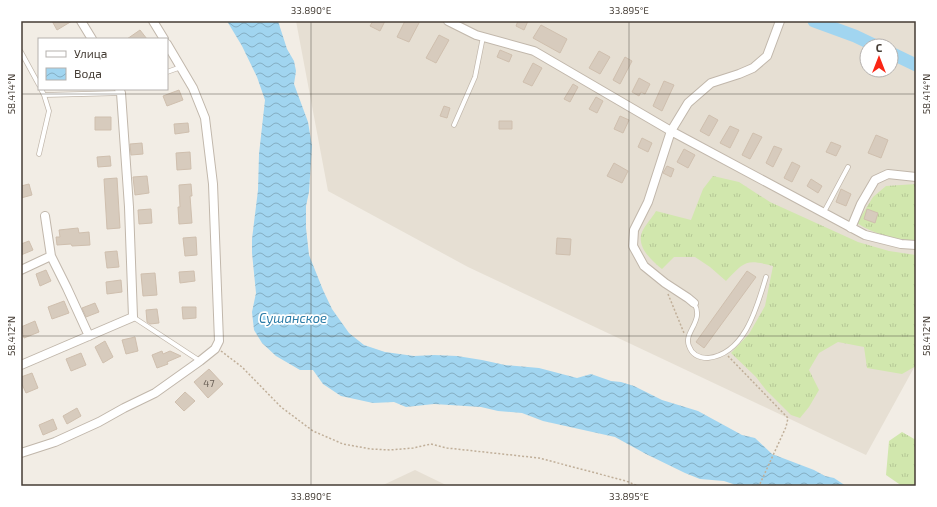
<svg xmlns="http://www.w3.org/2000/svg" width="937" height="507" font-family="'Exo 2',sans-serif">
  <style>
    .residential { fill: #e6dfd3; fill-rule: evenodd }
    .grass { fill: url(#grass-tufts) }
    .water { fill: url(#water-waves) }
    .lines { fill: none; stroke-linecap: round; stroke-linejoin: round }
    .river { stroke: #a1d5f0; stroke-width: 13 }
    .building { fill: #d7cbbd; stroke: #cfbfae }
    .lane-casing { stroke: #c1b7ab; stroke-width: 5.5 }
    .street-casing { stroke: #c1b7ab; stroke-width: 10 }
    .path { stroke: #c0af99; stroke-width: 1.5; stroke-dasharray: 2 2; stroke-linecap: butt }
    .lane { stroke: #fff; stroke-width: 4 }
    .street { stroke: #fff; stroke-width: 8 }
    .ticks { fill: none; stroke: #453d35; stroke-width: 1; stroke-opacity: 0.45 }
    .labels { text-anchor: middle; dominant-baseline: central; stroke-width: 3.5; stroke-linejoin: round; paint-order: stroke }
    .number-label { font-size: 10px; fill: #6a6057 }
    .water-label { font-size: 13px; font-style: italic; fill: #2d7da8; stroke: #fff }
    .neatline { fill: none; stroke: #453d35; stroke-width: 1.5 }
    .ticks-label { font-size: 10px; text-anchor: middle; fill: #453d35 }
  </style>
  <defs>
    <pattern id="grass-tufts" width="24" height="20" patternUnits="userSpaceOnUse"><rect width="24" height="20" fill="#d1e7ad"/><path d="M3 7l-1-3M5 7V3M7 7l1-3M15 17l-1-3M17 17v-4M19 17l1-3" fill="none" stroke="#b5c795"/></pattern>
    <pattern id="water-waves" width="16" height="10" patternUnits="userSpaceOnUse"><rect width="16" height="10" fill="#a1d5f0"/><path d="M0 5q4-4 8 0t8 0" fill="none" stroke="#85aec3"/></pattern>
  </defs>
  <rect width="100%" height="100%" fill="#f2ede5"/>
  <path class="residential" d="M296,21H916V364L866,455L468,267L328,191ZM867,46H891V70H867Z
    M415,470L448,486H381Z"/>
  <path class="grass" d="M713,176L739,182L770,202L858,242L889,251L916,255V366L902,374L867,368L864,347L838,342L819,353L809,370L819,390L809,407L800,418L791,415L766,390L756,377L731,353L749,334L765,306L773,266C746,259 745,261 726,281L710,267L695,257H674L662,269C652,261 636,247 642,232C645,225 652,218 656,211L691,220L703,189Z
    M916,184V241C895,239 875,235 857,223L873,197L886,186Z
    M902,432L916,440V486H902L886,475L889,441Z"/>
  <path class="water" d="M227,21H278L287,49L294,61L296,71L294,84L308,122L312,146L309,192L306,206V228L309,255L323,290L332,309L349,333L364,345L385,352L414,356L434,355L457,356L482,360L505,365L539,368L577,378L591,374L611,381L621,382L634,386L662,400L698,411L742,435L755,438L772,454L814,470L825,476L834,478L846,486H735L733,484L724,481L700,479L685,473L646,454L615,437L543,421L522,413L498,411L481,407L434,404L406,407L394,402L373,403L341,396L323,384L313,370H300L276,356L262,343L254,330L252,312L256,293L252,253V239L258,190L259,154L265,100L257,77L242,46Z"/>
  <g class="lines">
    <path class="river" d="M814,21L855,36L876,46
      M891,53L916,65"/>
  </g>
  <path class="building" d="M52,21H72L57,30Z
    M373,21H385L380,31L370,26Z
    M405,21H420L409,42L397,37Z
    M518,21H528L524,30L516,26Z
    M541,25L567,39L560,53L533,38Z
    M140,30L147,39H127Z
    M439,35L449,40L436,63L426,58Z
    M500,50L512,55L509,62L497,57Z
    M599,51L610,57L600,74L589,68Z
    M625,57L632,61L620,84L613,80Z
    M533,63L542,68L532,86L523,82Z
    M639,78L650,84L645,94L641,92L639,96L632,92Z
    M664,81L674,85L662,111L653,106Z
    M573,84L578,87L570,102L564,99Z
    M179,90L183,100L167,106L163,96Z
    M596,97L603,101L597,113L589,109Z
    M444,106L450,108L447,118L440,116Z
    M709,115L718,120L709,136L700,131Z
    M620,116L629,120L623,133L614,129Z
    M95,117H111V130H95Z
    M499,121H512V129H499Z
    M188,123L189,132L175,134L174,124Z
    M730,126L739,130L730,148L720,143Z
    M753,133L762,137L750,159L742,155Z
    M876,135L888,140L881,158L868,153Z
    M642,138L652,143L648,152L638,147Z
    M831,142L841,146L836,156L826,152Z
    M142,143L143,154L131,155L130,144Z
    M774,146L782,149L773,167L766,163Z
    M684,149L695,155L688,168L677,162Z
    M190,152L191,169L177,170L176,153Z
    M110,156L111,166L98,167L97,157Z
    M792,162L800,166L792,182L784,178Z
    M614,163L628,171L622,183L607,176Z
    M667,166L674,169L671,177L663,173Z
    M147,176L149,193L135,195L133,177Z
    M117,178L120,228L107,229L104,179Z
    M811,179L822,186L818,193L807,186Z
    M29,184L32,195L21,198V186Z
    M191,184L192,196H190L192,223L179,224L178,207H180L179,185Z
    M841,189L851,194L846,206L836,202Z
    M151,209L152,223L139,224L138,210Z
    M867,209L878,213L875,223L864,219Z
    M78,228L79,233L89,232L90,245L72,246L71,244L57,245L56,237H60L59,230Z
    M196,237L197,255L185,256L183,238Z
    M557,238L571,239L570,255L556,254Z
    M29,241L33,250L21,255V244Z
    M117,251L119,267L107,268L105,252Z
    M46,270L51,281L40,286L36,274Z
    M194,271L195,281L180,283L179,272Z
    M747,271L756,277L704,348L696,342Z
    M155,273L157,295L143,296L141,274Z
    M121,280L122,292L107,294L106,282Z
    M64,301L69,313L52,319L48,307Z
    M95,303L99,312L86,317L82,308Z
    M182,307H196V318L183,319Z
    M157,309L159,323L150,324L147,322L146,310Z
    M35,321L39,332L24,338L21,327Z
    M135,337L138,351L126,354L122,340Z
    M105,341L113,357L103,363L95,347Z
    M162,351L163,354L170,351L181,356L167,362L168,364L157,368L152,355Z
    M81,353L86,365L71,371L66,359Z
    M209,369L223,384L208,398L194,382Z
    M32,373L38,388L26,393L21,382V377Z
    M185,392L195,401L184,411L175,402Z
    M77,408L81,416L67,424L63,416Z
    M53,419L57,429L43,435L39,425Z"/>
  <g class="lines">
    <g class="lane-casing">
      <path id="lane" d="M21,52L39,85
        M167,72L181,67
        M41,89L44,95L121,93
        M454,125L475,77L483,37
        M39,154L49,111L44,95
        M824,212L848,167
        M694,303C705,321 683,332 689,346C692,355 700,358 708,358C745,354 757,307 766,277
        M133,317L200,361"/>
    </g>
    <g class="street-casing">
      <path id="street" d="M81,21L92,39
        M153,21L164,39
        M448,21L476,35L534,51L671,131L865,235L901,244L916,245
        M45,216L51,256L67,288L89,336
        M851,228L861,204L875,180L888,174L916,177
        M21,270L51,256
        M694,303L688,298L665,283L644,266L633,246L634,230L648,202L671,131L688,103L711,83L739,74L753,68L767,56L780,21
        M21,365L133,317L129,207L121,93L119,89
        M21,453L55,442L99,422L124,408L155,393L200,361L215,349L219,341L213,184L205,118L193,88L167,44"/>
    </g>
    <path class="path" d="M668,294L684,333
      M221,351L242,367L281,407L313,431L343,444L371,449L390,450L413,448L431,444L447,448L539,458L626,481L638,486
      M728,356L788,418L786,427L759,486"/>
    <use href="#lane" class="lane"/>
    <use href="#street" class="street"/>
  </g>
  <path class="ticks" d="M311,21V486M629,21V486M21,94H916M21,336H916"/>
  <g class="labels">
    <g class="number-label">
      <text x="209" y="383">47</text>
    </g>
    <g class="water-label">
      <text x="293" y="318">Сушанское</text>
    </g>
  </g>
  <rect width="937" height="507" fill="none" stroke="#ffffff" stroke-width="44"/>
  <rect x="38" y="38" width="130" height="52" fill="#ffffff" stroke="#b5b1ae"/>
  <rect x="46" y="51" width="20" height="6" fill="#ffffff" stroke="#b5b1ae"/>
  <text x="74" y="58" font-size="12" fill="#453d35">Улица</text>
  <rect x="46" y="68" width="20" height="12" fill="url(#water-waves)" stroke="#b5b1ae"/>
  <text x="74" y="78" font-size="12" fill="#453d35">Вода</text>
  <g transform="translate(879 58)"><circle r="19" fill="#ffffff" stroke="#b5b1ae"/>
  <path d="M0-3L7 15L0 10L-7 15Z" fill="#fa2615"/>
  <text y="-6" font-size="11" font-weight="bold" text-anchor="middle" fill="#453d35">С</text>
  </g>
  <rect x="22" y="22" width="893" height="463" class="neatline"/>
  <g class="ticks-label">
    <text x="311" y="14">33.890°E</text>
    <text x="629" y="14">33.895°E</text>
    <text transform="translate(11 94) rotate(-90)" y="4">58.414°N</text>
    <text transform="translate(926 94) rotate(-90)" y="4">58.414°N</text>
    <text transform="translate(11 336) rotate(-90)" y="4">58.412°N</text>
    <text transform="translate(926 336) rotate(-90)" y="4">58.412°N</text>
    <text x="311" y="500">33.890°E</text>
    <text x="629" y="500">33.895°E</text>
  </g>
</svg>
